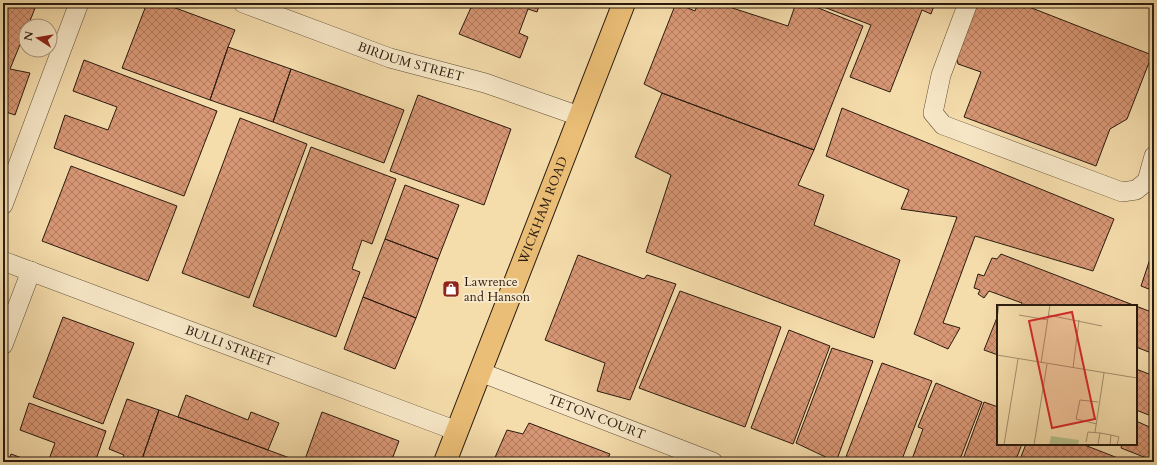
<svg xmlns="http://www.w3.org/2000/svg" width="1157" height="465" font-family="Cardo,serif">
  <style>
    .building { fill: url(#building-cross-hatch); stroke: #2a1b0f }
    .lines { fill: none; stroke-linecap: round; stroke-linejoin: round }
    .minor-casing { stroke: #5d4b36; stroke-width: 20 }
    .major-casing { stroke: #2a1b0f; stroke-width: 24 }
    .minor { stroke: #f8e8c8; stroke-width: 19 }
    .major { stroke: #eabe76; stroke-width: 22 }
    .labels { text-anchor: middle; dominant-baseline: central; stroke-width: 4; stroke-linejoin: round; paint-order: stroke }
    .street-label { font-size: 13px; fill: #2a1b0f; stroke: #f8e8c8 }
    .poi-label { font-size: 13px; fill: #2a1b0f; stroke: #f8e8c8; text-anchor: start }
    .inset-road { fill: none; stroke: #a48f6d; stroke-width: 1 }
    .view { fill: #d62828; fill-opacity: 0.15; stroke: #d62828; stroke-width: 2 }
    .inset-edge { fill: none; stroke: #2a1b0f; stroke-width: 2 }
  </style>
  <defs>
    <pattern id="building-cross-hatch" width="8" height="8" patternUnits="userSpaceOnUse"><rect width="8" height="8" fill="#d79674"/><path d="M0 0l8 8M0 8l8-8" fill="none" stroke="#af7a5e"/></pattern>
  </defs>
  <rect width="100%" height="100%" fill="#f5dcab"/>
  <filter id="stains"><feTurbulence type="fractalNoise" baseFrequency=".005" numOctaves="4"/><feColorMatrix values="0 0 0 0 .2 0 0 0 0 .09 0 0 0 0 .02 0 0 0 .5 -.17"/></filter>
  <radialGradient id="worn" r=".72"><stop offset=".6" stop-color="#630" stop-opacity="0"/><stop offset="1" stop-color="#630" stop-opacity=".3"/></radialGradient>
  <path class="building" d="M3,3H37L28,26H26V30L10,69L30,73L15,115L3,111Z
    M147,3H162L235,30L228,47L210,100L122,68Z
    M473,3H540L537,12L528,9L519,33L528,37L520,58L459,34Z
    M676,3L695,11L698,3H717L788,26L796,3H806L863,26L814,150L662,93L644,84Z
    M813,3H935L931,14L922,10L890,92L850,77L871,25Z
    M975,3H1019L1152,55L1127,119L1110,129L1096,166L964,117L981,72L958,64L955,52Z
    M228,47L291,69L273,122L210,100Z
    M84,60L217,111L184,196L54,148L65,115L108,130L117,107L73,91Z
    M291,69L404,110L384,163L273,122Z
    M662,93L814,150L798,185L824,195L814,225L900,260L874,338L646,252L671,175L635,157Z
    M418,95L511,129L484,205L390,171Z
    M842,108L1114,219L1093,271L975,236L943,323L960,328L948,349L914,334L957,217L901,209L909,190L826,156Z
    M240,118L307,144L249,298L182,273Z
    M311,147L396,179L372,244L362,240L352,269L360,272L336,337L253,306Z
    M71,166L177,206L148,281L42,241Z
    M405,185L459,205L438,259L385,239Z
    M385,239L438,259L416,318L363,297Z
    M1153,250H1154V291L1141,286Z
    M1001,254L1154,313V354L1136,347V306H1021L1022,303L989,291L984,298L978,294L980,290L974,288L978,274L984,276L992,258L997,259Z
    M578,255L644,279L647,275L676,284L630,400L597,391L605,363L545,340Z
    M680,291L781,327L745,427L639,388Z
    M363,297L416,318L395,369L344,349Z
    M998,315V355L984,350Z
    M63,317L134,343L103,424L33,397Z
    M789,330L830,346L793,444L751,428Z
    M832,348L873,361L836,462L796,443Z
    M882,363L932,381L901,462H844Z
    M1136,369L1154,376V417L1136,410Z
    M936,383L982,402L959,462H911L923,429L918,427Z
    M186,395L248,420L251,412L279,423L268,450L178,417Z
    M127,399L159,410L141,462H121L124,455L109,449Z
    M984,402L998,407V444H1022L1015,462H962Z
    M29,403L106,431L95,462H48L55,443L20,430Z
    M159,410L298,461L297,462H141Z
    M322,412L399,441L391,462H304Z
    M1136,421L1154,429V461L1121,448L1122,444H1136Z
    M529,423L610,454L606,462H493L507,430L523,434Z
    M1026,444H1082L1128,462H1019Z
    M11,454L33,462H8Z"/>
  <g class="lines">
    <g class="minor-casing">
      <g id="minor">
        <path id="s1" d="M243,3L390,58L485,83L579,116"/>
        <path d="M968,3L941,75L933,113L943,125L1122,192L1136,190L1147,181L1154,156"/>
        <path d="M3,205L79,3"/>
        <path id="s2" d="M3,261L457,431"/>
        <path d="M3,345L31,271"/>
        <path id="s3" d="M480,372L713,462"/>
      </g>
    </g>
    <g class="major-casing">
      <g id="major">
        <path id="s4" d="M445,462L624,3"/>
      </g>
    </g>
    <use href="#minor" class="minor"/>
    <use href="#major" class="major"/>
  </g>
  <defs>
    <g id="shop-square" transform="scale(0.9)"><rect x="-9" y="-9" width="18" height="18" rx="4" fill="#8f2418" stroke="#f8e8c8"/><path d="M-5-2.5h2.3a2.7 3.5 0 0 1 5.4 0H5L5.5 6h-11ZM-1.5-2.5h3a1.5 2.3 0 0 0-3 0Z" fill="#fff"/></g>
  </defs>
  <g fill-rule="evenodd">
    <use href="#shop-square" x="451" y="289"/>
  </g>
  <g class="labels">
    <g class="street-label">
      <text stroke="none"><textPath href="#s1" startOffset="178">BIRDUM STREET</textPath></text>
      <text stroke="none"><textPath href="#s4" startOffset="270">WICKHAM ROAD</textPath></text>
      <text stroke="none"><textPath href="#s2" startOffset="242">BULLI STREET</textPath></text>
      <text stroke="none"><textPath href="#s3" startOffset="125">TETON COURT</textPath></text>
    </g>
    <g class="poi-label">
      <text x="464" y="282">Lawrence<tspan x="464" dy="15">and Hanson</tspan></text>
    </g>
  </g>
  <g transform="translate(997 305)">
    <rect width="140" height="140" fill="#f5dcab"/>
    <path d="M54,131L82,135L81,140H52Z" fill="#b8c18c"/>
    <path class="inset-road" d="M22,10L51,15M51,10L105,21M0,14L2,0M0,50L140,73M44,58L53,0M76,63L82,15M100,119L79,114L83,95L101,97M98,127L107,68M103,128L114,130L113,140M114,130L122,132L120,140M89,137L91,127L103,128L101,139M7,140L21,54M37,140L50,59"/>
    <path class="view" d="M75,7L98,114L55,123L32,16Z"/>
    <rect width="140" height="140" class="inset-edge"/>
  </g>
  <rect width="1157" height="465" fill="none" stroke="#f5dcab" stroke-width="16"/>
  <rect x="4" y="4" width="1149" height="457" fill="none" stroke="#2a1b0f" stroke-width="2"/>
  <rect x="8" y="8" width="1141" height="449" fill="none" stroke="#2a1b0f"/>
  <g transform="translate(38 38) rotate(282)"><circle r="19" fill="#f8e8c8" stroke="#a6967e"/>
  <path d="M0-3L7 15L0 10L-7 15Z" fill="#8f2418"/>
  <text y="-6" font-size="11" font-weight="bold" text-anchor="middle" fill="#2a1b0f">N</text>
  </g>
  <rect width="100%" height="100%" filter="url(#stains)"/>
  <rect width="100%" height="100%" fill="url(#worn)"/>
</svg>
